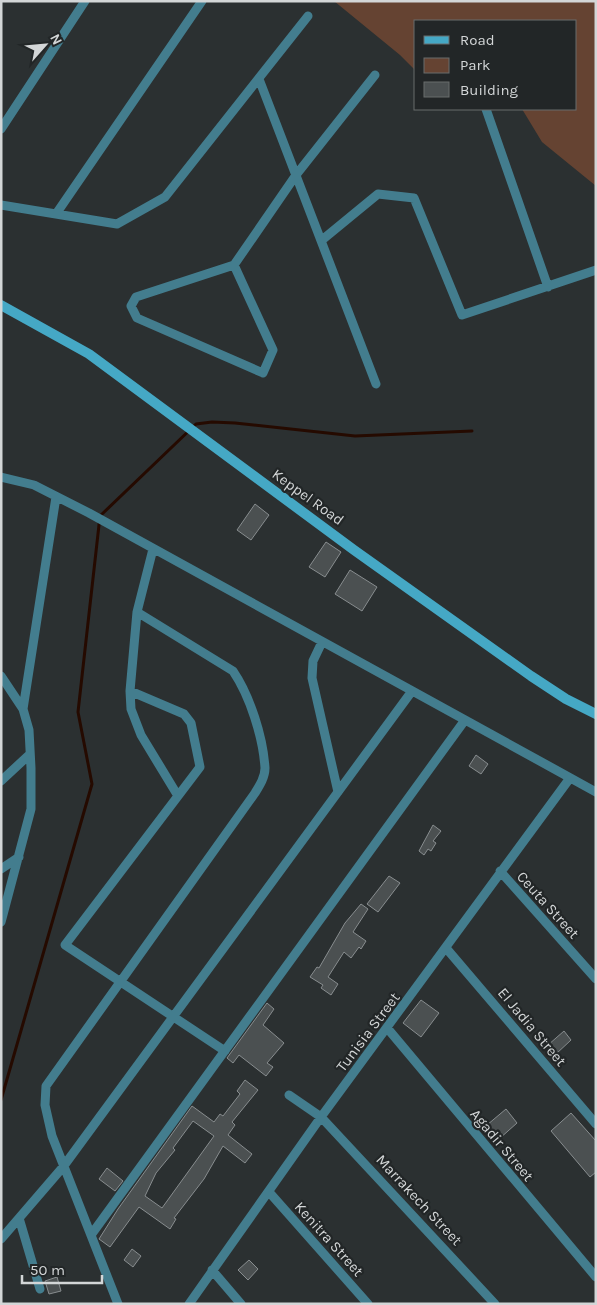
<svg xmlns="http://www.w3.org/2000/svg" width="597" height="1305" font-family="Karla,sans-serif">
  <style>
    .green { fill: #654332 }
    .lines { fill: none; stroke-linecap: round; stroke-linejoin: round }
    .stream { stroke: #250a00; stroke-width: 3 }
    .building { fill: #4b5051; stroke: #888d8f; fill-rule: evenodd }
    .street { stroke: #437d8e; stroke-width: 9 }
    .secondary { stroke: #45a8c5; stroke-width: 10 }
    .labels { text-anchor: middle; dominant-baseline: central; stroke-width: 4.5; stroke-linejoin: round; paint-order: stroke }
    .street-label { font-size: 15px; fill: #d3d6d7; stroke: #222627 }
  </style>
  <rect width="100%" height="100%" fill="#2b3031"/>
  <path class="green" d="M334,1H596V186L542,142L522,109H576V21H416V71L400,55Z"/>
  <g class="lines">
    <path class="stream" d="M1,1100L92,784L78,712L100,516L196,424L212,422L235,423L355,436L472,431"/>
  </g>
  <path class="building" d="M255,504L269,515L251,540L237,530Z
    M326,542L341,552L325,577L309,567Z
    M350,570L377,587L362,611L335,594Z
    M476,755L488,764L481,774L469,766Z
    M433,825L441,831L433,841L436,843L431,851L428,849L424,855L419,851Z
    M389,876L400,883L378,912L367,904Z
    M361,904L368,909L353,932L366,941L361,949L359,947L351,958L344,952L328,977L338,984L331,995L321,988L323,985L310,977L317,967L319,968L345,923Z
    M421,1000L439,1013L421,1037L403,1023Z
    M267,1003L274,1009L263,1025L284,1043L267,1063L273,1067L266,1076L239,1055L233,1063L227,1058Z
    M564,1031L571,1040L556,1054L548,1045Z
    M245,1080L258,1090L232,1122L235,1125L228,1135L252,1154L245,1163L223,1146L204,1179L174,1218L176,1219L170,1229L139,1207L110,1247L99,1239L118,1209L192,1106L214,1122L220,1114L223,1116L240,1094L237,1091ZM193,1121L214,1136L162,1208L145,1196L156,1173L175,1150L173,1148Z
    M506,1109L517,1123L499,1139L487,1125Z
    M571,1113L596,1141V1172L590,1177L551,1131Z
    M107,1168L123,1181L115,1191L99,1179Z
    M132,1249L141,1256L133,1267L124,1260Z
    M249,1260L258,1269L248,1280L238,1270Z
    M57,1277L61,1291L49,1294L45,1281Z"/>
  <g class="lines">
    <path class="street" d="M259,79L376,384
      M486,109L548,287
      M1,129L85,1
      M1,205L117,224L165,197L308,16
      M56,214L202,1
      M322,240L378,194L414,198L462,315L596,270
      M234,265L273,350L263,373L137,318L131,306L136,297L234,265L296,175L375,75
      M1,477L34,485L89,513L596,792
      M153,549L137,612L130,691L131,709L141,735L178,796
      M322,642L313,661L312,678L338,792
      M1,676L23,709L29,730L31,768V809L1,922
      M130,691L184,714L191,723L200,767L65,945L225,1051
      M23,709L56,497
      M1,781L30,754
      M1,869L19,857
      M500,871L596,979
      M446,948L596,1124
      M388,1029L596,1277
      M289,1095L321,1117L495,1304
      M269,1192L368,1304
      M19,1218L40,1289
      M91,1235L465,720
      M1,1239L63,1167L412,691
      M212,1270L241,1304
      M118,1304L52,1136L45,1105L46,1086L255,793C260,785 265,777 265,768C263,737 250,696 233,671L137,612
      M189,1304L321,1117L570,778"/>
    <path class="secondary" d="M1,305L89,354L354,550L531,676L566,699L596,714"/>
  </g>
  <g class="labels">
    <g class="street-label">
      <text transform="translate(308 497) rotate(36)">Keppel Road</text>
      <text transform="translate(548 905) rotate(48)">Ceuta Street</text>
      <text transform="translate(532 1027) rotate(50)">El Jadia Street</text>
      <text transform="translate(368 1032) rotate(-53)">Tunisia Street</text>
      <text transform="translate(502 1145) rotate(50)">Agadir Street</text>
      <text transform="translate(419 1200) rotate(47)">Marrakech Street</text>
      <text transform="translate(329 1239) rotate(48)">Kenitra Street</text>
    </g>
  </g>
  <rect width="597" height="1305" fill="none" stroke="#d3d6d7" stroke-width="5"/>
  <rect x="414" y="20" width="162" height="90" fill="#222627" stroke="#696c6d"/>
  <rect x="424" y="36" width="25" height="8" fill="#45a8c5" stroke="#696c6d"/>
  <text x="460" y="45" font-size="15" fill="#d3d6d7">Road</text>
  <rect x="424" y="58" width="25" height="15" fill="#654332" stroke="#696c6d"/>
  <text x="460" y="70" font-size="15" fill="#d3d6d7">Park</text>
  <rect x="424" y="82" width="25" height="15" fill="#4b5051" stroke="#696c6d"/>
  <text x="460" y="95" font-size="15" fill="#d3d6d7">Building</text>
  <g transform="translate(45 45) rotate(63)" stroke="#222627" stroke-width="4" paint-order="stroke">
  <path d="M0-4L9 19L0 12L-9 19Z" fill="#d3d6d7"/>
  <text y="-8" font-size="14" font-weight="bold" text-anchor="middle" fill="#d3d6d7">N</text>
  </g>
  <path d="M22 1275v8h80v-8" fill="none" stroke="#d3d6d7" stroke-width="2.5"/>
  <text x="30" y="1275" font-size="15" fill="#d3d6d7" stroke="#222627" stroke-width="4" paint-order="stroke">50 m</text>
</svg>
